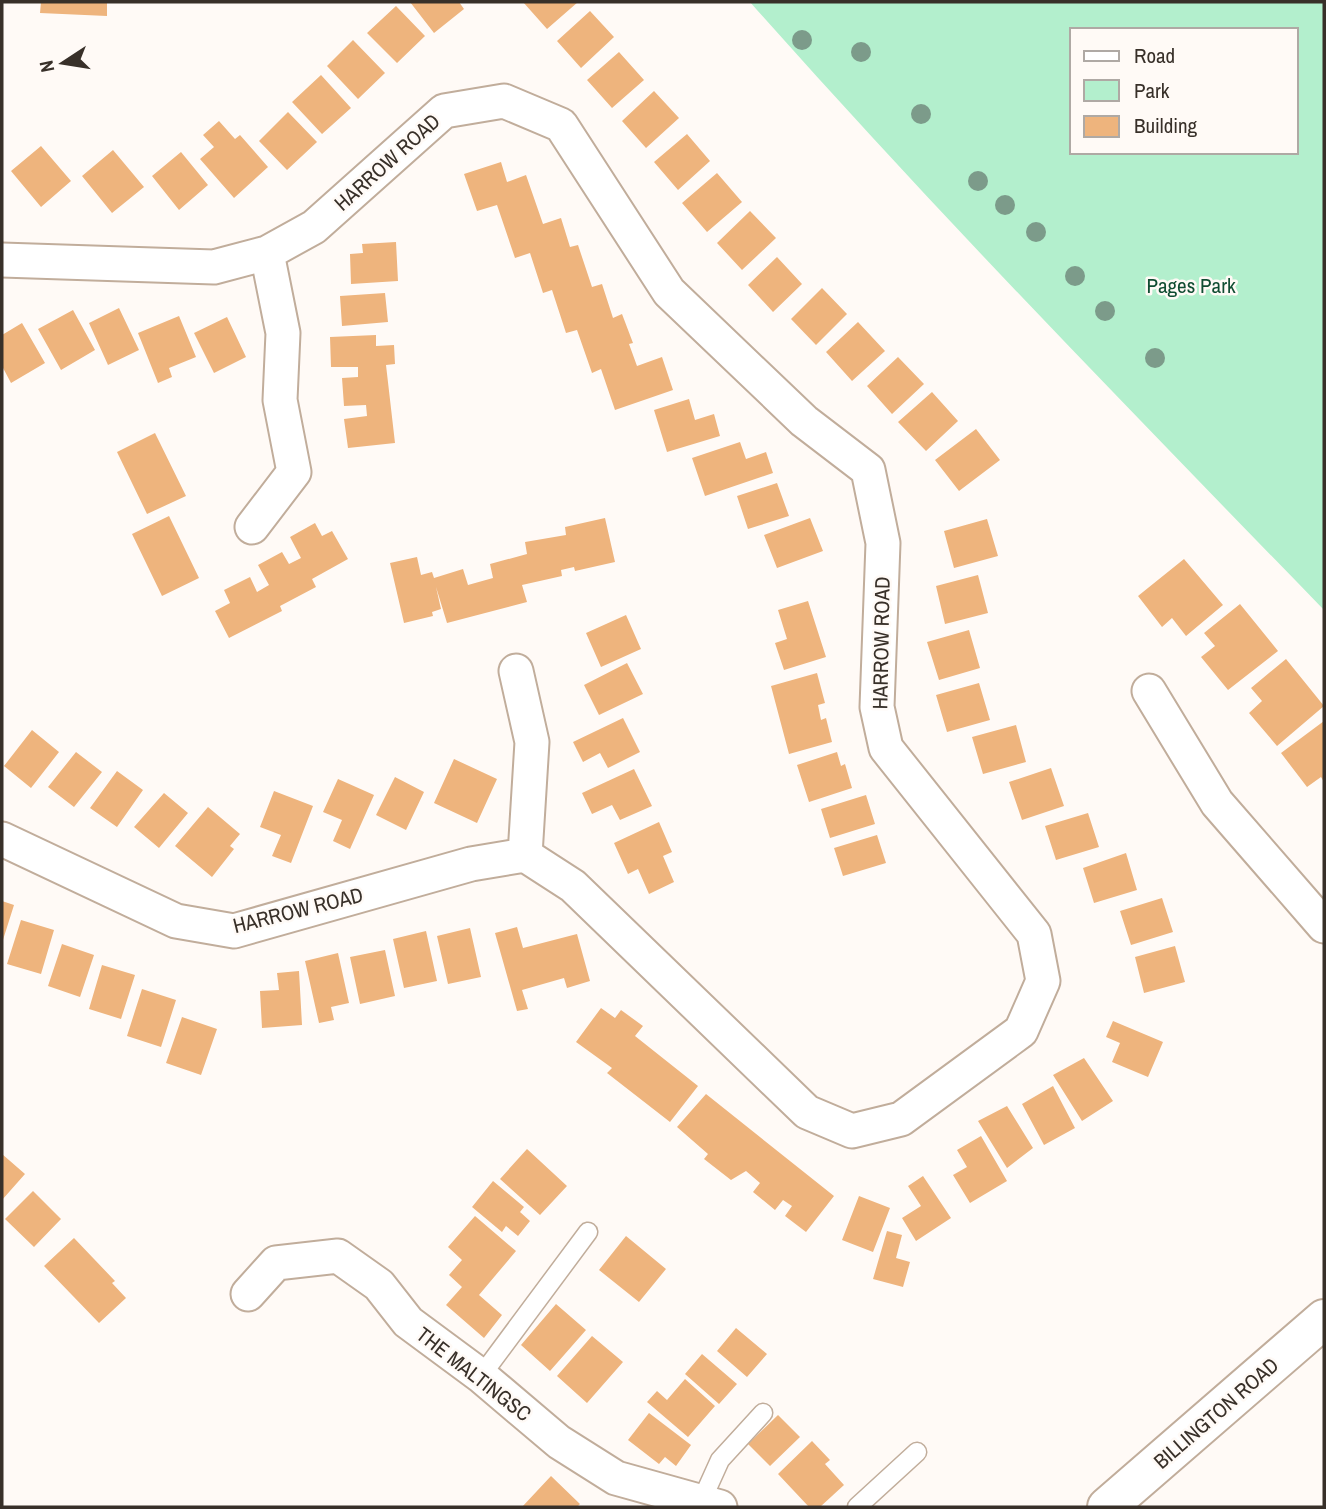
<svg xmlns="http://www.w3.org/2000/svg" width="1326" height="1509" font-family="'Archivo Narrow',sans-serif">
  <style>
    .green { fill: #b3efcd; fill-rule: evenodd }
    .building { fill: #eeb47d }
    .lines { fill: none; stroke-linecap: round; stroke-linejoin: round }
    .lane-casing { stroke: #c1ad9b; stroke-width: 21 }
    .street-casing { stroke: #c1ad9b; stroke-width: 37 }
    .secondary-casing { stroke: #c1ad9b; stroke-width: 42 }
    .lane { stroke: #fff; stroke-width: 18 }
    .street { stroke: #fff; stroke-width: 33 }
    .secondary { stroke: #fff; stroke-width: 38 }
    .tree { fill: #7c9b8a }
    .labels { text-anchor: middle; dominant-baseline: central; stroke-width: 5; stroke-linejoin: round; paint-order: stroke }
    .street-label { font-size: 21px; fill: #383029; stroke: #fffaf6 }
    .park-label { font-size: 21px; fill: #104d32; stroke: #fffaf6 }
  </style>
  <rect width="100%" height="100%" fill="#fffaf6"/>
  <path class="green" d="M750,2H1324V610C1130,410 935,211 750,2ZM1072,30H1296V152H1072Z"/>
  <path class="building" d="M41,2H107V16L40,13Z
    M410,2H459L464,9L434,33Z
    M523,2H578L547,29Z
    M396,6L425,36L397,63L367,33Z
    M590,11L614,37L581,68L557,41Z
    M353,40L385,73L358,99L327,66Z
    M619,52L644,80L612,108L587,80Z
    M321,75L351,108L322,134L292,102Z
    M654,91L679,118L646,148L622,121Z
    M288,112L317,142L287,170L259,141Z
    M219,121L235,139L240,135L268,167L234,198L200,159L214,147L203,135Z
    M687,134L710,161L678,190L654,162Z
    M41,146L71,181L41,207L11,171Z
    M113,150L144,187L112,213L82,176Z
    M181,152L208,185L179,210L152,176Z
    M501,162L507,182L526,175L543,224L561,218L570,247L578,245L592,287L602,284L613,318L622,314L633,343L629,344L637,366L662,357L673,390L615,410L601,369L592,373L577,330L566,333L552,290L543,293L530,253L515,258L497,205L477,211L464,174Z
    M717,173L742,202L707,232L682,203Z
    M750,211L776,238L742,270L717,243Z
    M396,242L398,281L351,284L350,254L363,253L362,244Z
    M777,257L802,284L773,312L748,285Z
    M822,288L847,314L816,345L791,319Z
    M385,293L388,322L342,326L340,296Z
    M119,308L139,350L108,365L89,323Z
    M73,310L95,350L61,370L38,329Z
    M179,316L196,357L169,368L172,377L158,383L138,333Z
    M227,317L246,357L214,373L194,333Z
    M858,322L885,351L852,381L826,352Z
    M22,323L45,363L11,383L2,366V335Z
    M376,335V346L394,345L395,364L386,365L395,443L348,448L344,419L367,416L366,405L344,406L342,378L358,377V367H331L330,337Z
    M898,357L924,384L892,414L867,386Z
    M932,392L958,421L926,451L898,422Z
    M689,399L695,420L714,414L720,436L667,452L654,410Z
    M976,429L1000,460L959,491L935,460Z
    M155,433L186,496L147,514L117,452Z
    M740,442L746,459L766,452L773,473L705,496L692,458Z
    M777,483L789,516L748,529L737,496Z
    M169,516L199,578L162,596L132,534Z
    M605,518L615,562L575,571L574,567L561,570L562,576L522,585L527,602L447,623L436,587L441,609L432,612L433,616L404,623L390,563L417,557L421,575L432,572L434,578L463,569L468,585L493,578L490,564L527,554L525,542L566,535L565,527Z
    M810,518L823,551L777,568L764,535Z
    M987,519L998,556L954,568L944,531Z
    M315,523L322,536L332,531L348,559L312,579L316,587L280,606L282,611L229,638L215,611L230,603L224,590L250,577L257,592L269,585L258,565L282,552L289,564L301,558L290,537Z
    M1184,559L1223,605L1186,636L1172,618L1162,627L1138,596Z
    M978,575L988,613L945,624L936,586Z
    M808,601L826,657L784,670L775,643L787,639L778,610Z
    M1240,604L1278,651L1228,690L1201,657L1215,646L1204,633Z
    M626,615L641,649L601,667L586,633Z
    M969,630L980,668L939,680L927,642Z
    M1286,659L1324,706L1277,746L1249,713L1262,701L1251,688Z
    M627,663L643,694L599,715L584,685Z
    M817,673L825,703L818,705L821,720L826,718L832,742L789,754L771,686Z
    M979,683L990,720L947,732L936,695Z
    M623,718L640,752L608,768L600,753L583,762L573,742Z
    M1324,721V782L1321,777L1307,787L1281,753Z
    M1016,725L1026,762L983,774L972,737Z
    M32,730L59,752L31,788L4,766Z
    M76,752L102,772L74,807L48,787Z
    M837,752L841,766L845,764L852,788L809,802L797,765Z
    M454,759L497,779L477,823L434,803Z
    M1051,768L1064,806L1022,820L1009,782Z
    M634,769L652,806L620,820L612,805L592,814L582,793Z
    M117,771L143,790L117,827L90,808Z
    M395,777L424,792L406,830L376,815Z
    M338,779L374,795L350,849L333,841L342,820L323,812Z
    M274,791L313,806L291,863L272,856L281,835L260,827Z
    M164,793L188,813L159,848L134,827Z
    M866,795L875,824L830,838L821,809Z
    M208,807L240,834L230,846L234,849L212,877L175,846Z
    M1088,813L1099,847L1056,860L1045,826Z
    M659,822L672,852L663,856L674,882L649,894L638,869L628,874L614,843Z
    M877,835L886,863L843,876L834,848Z
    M1126,853L1137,890L1094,903L1083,868Z
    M1162,898L1173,932L1131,945L1120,911Z
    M2,901L14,905L2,943Z
    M21,920L54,930L41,974L7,964Z
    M517,927L523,948L577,934L590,981L567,988L564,978L522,990L528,1009L517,1011L495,933Z
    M470,928L481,977L448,984L437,936Z
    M426,931L437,981L404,988L393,939Z
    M62,944L94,955L80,997L48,986Z
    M1175,946L1185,982L1144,993L1135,957Z
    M385,950L395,996L360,1004L350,957Z
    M338,953L349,1003L331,1007L334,1020L319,1023L305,961Z
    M102,965L135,975L121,1019L89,1009Z
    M299,971L302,1025L262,1028L260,991L279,990L277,973Z
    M142,989L176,1000L161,1047L127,1036Z
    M601,1008L615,1018L621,1010L643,1026L635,1036L698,1086L670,1122L607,1073L612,1068L576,1042Z
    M182,1017L217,1029L201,1075L166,1063Z
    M1113,1021L1163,1042L1148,1077L1112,1062L1120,1043L1106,1037Z
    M1084,1058L1113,1101L1082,1121L1053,1075Z
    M1053,1086L1075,1128L1044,1145L1022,1104Z
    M706,1094L834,1196L806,1232L785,1216L792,1206L783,1200L775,1210L753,1192L760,1183L746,1171L731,1180L704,1159L708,1154L677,1127Z
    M1007,1106L1033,1148L1007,1168L978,1121Z
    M981,1136L1007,1181L970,1203L953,1175L967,1167L957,1150Z
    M527,1149L567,1186L540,1215L500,1179Z
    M2,1154L25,1174L2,1200Z
    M923,1176L951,1218L916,1241L902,1218L921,1206L908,1186Z
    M493,1181L524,1207L520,1212L530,1221L518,1236L506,1226L502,1232L472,1207Z
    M33,1191L61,1219L34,1247L5,1219Z
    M859,1196L890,1208L873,1252L842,1240Z
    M475,1216L516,1251L479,1295L502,1315L484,1338L446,1305L462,1287L449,1275L462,1260L448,1247Z
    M887,1231L902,1235L896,1258L910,1262L903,1287L873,1279Z
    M626,1236L666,1269L639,1302L599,1270Z
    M74,1238L115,1281L112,1283L126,1298L99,1323L44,1266Z
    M556,1304L586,1330L550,1371L521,1345Z
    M736,1328L767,1354L747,1377L717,1351Z
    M592,1336L623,1362L587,1403L557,1376Z
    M702,1354L737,1384L719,1404L685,1374Z
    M685,1379L715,1406L688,1437L647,1402L657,1391L667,1400Z
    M649,1413L691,1445L676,1466L665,1457L659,1464L628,1440Z
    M778,1415L800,1437L770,1466L748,1444Z
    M812,1441L830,1460L825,1464L844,1485L820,1507H809L778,1474Z
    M551,1476L580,1504L577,1507H522Z"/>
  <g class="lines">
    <g class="lane-casing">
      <path id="lane" d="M481,1376L588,1232
        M701,1502L720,1460L763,1413
        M857,1507L917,1452"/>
    </g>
    <g class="street-casing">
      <path id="street" d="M2,260L214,267L267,253L314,227L444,111L504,101L561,125L669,292L804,421L868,470L883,543L877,707L886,748L1034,934L1043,981L1021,1031L901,1119L852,1131L807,1112L573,886L525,855L471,864L234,931L176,921L2,839
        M252,527L294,472L280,400L283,333L267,253
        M516,671L532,742L525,855
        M1149,691L1217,803L1324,926
        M248,1294L276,1263L338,1256L379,1285L408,1322L481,1376L559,1442L616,1478L720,1507"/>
    </g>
    <g class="secondary-casing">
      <path id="secondary" d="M1107,1507L1324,1319"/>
    </g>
    <use href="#lane" class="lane"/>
    <use href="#street" class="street"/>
    <use href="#secondary" class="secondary"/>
  </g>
  <g class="tree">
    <circle cx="802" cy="40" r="10"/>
    <circle cx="861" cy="52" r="10"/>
    <circle cx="921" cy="114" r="10"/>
    <circle cx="978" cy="181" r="10"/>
    <circle cx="1005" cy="205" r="10"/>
    <circle cx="1036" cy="232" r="10"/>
    <circle cx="1075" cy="276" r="10"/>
    <circle cx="1105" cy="311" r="10"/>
    <circle cx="1155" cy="358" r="10"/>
  </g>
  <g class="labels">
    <g class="street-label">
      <text transform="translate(387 162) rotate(-42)">HARROW ROAD</text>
      <text transform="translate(881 643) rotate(-89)">HARROW ROAD</text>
      <text transform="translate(298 910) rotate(-14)">HARROW ROAD</text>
      <text transform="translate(474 1374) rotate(38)">THE MALTINGSC</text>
      <text transform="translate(1216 1413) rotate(-41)">BILLINGTON ROAD</text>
    </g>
    <g class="park-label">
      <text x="1191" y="285">Pages Park</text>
    </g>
  </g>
  <rect width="1326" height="1509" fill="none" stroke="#383029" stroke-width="7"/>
  <rect x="1070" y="28" width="228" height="126" fill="#fffaf6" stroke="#afa9a4" stroke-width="2"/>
  <rect x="1084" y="51" width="35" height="10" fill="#ffffff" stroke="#afa9a4" stroke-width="2"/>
  <text x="1134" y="63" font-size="21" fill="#383029">Road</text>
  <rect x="1084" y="80" width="35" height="21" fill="#b3efcd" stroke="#afa9a4" stroke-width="2"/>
  <text x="1134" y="98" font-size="21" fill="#383029">Park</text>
  <rect x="1084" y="116" width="35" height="21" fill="#eeb47d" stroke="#afa9a4" stroke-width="2"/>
  <text x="1134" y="133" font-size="21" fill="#383029">Building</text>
  <g transform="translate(63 63) rotate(258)" stroke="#fffaf6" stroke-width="5" paint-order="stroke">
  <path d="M0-5L12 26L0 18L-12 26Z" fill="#383029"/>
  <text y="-10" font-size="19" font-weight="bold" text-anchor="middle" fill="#383029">N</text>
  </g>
</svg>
